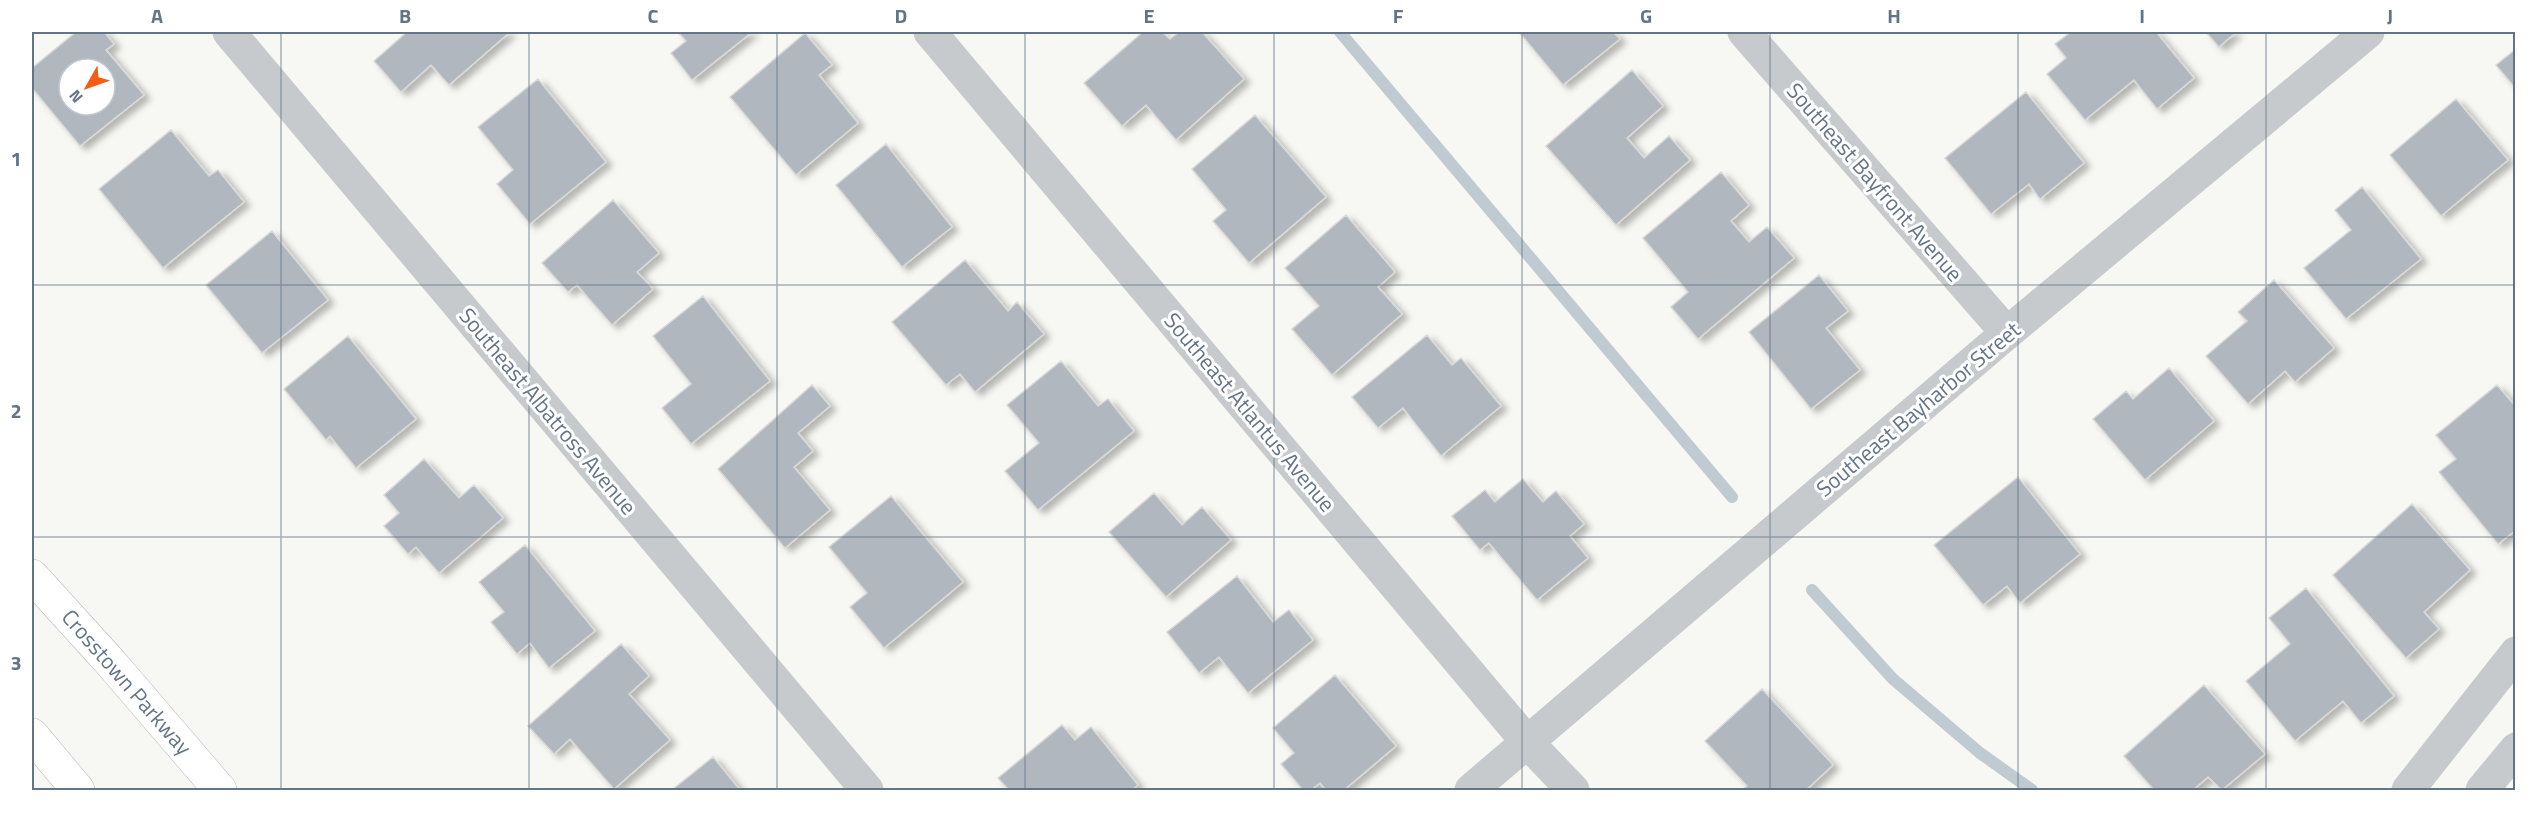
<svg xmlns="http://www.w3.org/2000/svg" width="2547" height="822" font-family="'Titillium Web',sans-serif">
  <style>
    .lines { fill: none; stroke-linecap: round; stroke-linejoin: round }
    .stream { stroke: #c0cbd1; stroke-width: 12 }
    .building { fill: #b0b7be; stroke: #d8d8d6; stroke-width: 1.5; fill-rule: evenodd; filter: url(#shadow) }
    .secondary-casing { stroke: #b8bdc2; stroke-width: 34 }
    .minor { stroke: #c6cacd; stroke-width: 33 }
    .tertiary { stroke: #c6cacd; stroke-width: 33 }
    .secondary { stroke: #fff; stroke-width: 33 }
    .grid { fill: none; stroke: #637487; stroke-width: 1.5; stroke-opacity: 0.55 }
    .labels { text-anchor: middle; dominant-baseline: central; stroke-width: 6; stroke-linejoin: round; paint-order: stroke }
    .street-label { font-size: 22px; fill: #637487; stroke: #fff }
    .neatline { fill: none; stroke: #637487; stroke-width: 2 }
    .grid-label { font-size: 20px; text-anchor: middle; font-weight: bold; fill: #637487 }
  </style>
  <defs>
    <filter id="shadow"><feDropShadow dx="6" dy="4" stdDeviation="3" flood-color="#0004"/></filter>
  </defs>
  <rect width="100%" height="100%" fill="#f7f7f3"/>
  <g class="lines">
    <path class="stream" d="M1340,32L1732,497
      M1812,590L1893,679L1980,753L2032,790"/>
  </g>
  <path class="building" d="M76,32H104L114,44L106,50L144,95L80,146L32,88V68ZM69,69H105V105H69Z
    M407,32H510L449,85L431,65L401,92L374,61Z
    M678,32H752L692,80L671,53L686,41Z
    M1143,32H1162L1170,39L1179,32H1202L1244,79L1176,140L1146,105L1122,126L1084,83Z
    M1519,32H1613L1620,39L1563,85Z
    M2071,32H2156L2194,78L2157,109L2134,80L2085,120L2047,74L2066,58L2055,44Z
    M2206,32H2236L2219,47Z
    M805,33L832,65L819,75L858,123L796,175L730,97Z
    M2516,49V89L2496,65Z
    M1632,70L1663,106L1627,138L1644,158L1669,136L1690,160L1616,225L1546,146Z
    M538,79L606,162L530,224L497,184L513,170L478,127Z
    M2026,92L2084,163L2040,199L2029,184L1991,214L1945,158Z
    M2456,99L2508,160L2441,216L2390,155Z
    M1255,115L1326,197L1249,263L1213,221L1226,210L1192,169Z
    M171,130L209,176L218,170L244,202L163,268L99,189Z
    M886,144L952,227L902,267L836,185Z
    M1721,172L1749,205L1731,221L1749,242L1767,227L1794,258L1698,339L1671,307L1688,292L1643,238Z
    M2362,187L2421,259L2346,319L2304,268L2351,230L2335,210Z
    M613,200L659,253L637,272L653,289L612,325L577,285L568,292L542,263Z
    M1346,215L1395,272L1378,287L1402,314L1332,375L1292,329L1319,306L1285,268Z
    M272,231L328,300L262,353L206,285Z
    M965,260L1008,311L1017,302L1044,334L975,392L960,374L946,385L892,322Z
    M1819,275L1848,311L1826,328L1860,370L1811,409L1749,332Z
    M2274,280L2334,348L2295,382L2285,371L2248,404L2206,356L2247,321L2238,312Z
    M703,296L770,381L691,444L662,408L691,384L653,336Z
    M1427,335L1452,365L1461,358L1501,406L1441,456L1403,408L1378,428L1352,397Z
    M348,336L416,419L356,468L330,436L326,440L284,389Z
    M1061,361L1098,406L1108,399L1134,431L1038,510L1005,471L1039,443L1007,405Z
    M2169,368L2214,421L2145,480L2093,419L2126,391L2133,399Z
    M812,385L830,406L798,433L813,451L794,467L830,510L785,548L718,469Z
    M2497,385L2516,407V530L2498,544L2439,472L2456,459L2436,435Z
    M424,459L459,498L474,485L503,518L439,573L416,547L408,554L384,526L399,513L384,495Z
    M2018,477L2080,554L2020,603L2007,586L1983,605L1934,545Z
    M1523,479L1543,502L1556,491L1584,524L1570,536L1588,558L1537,600L1489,543L1480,550L1452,516L1485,490L1495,502Z
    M1154,493L1182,525L1202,507L1231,540L1166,597L1109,532Z
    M891,496L963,582L884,648L850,607L867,593L829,547Z
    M2412,504L2470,570L2424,612L2439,629L2406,658L2333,575Z
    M525,545L595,631L549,668L530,643L517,654L491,622L504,612L479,582Z
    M1237,576L1273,622L1289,610L1313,640L1248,693L1219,657L1199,673L1167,632Z
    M2306,588L2394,696L2361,723L2343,701L2295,741L2246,681L2290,644L2269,618Z
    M621,644L649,676L629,694L670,740L614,789L570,739L554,754L528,726Z
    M1335,675L1396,746L1344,790H1326L1320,783L1311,790H1303L1281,764L1294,753L1273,728Z
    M2204,685L2265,754L2222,790L2208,777L2193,790H2154L2124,756Z
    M1762,689L1833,765L1806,790H1742L1747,786L1705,741Z
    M1062,725L1075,740L1091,727L1138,785L1132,790H1009L998,778Z
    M713,757L740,790H672Z"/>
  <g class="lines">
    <g class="secondary-casing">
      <path id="secondary" d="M32,576L111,663L220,790
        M32,735L78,790"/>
    </g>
    <path class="minor" d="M229,32L867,790
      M930,32L1528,743L1573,790
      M1744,32L2007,333
      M1471,790L2007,333L2368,32"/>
    <path class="tertiary" d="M2408,790L2516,653
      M2482,790L2516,749"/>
    <use href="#secondary" class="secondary"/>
  </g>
  <path class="grid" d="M281,32V790M529,32V790M777,32V790M1025,32V790M1274,32V790M1522,32V790M1770,32V790M2018,32V790M2266,32V790M32,285H2516M32,537H2516"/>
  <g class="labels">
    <g class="street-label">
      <text transform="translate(1875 182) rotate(49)">Southeast Bayfront Avenue</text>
      <text transform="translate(1918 409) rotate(-40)">Southeast Bayharbor Street</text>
      <text transform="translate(548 411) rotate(50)">Southeast Albatross Avenue</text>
      <text transform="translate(1250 412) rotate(50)">Southeast Atlantus Avenue</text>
      <text transform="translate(127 682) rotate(49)">Crosstown Parkway</text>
    </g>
  </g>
  <rect width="2547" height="822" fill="none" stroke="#ffffff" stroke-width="66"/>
  <g transform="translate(87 87) rotate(230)"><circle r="28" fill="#ffffff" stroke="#c1c7cf" stroke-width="1.5"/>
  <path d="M0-4.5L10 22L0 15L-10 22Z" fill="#f55c15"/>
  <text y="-9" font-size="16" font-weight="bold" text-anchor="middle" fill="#637487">N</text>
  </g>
  <rect x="33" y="33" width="2481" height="756" class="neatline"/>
  <g class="grid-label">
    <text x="157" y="23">A</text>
    <text x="405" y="23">B</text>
    <text x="653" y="23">C</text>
    <text x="901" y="23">D</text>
    <text x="1149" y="23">E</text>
    <text x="1398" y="23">F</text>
    <text x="1646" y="23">G</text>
    <text x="1894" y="23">H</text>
    <text x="2142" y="23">I</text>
    <text x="2390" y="23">J</text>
    <text x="16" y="166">1</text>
    <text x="16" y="418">2</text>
    <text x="16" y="670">3</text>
  </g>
</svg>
